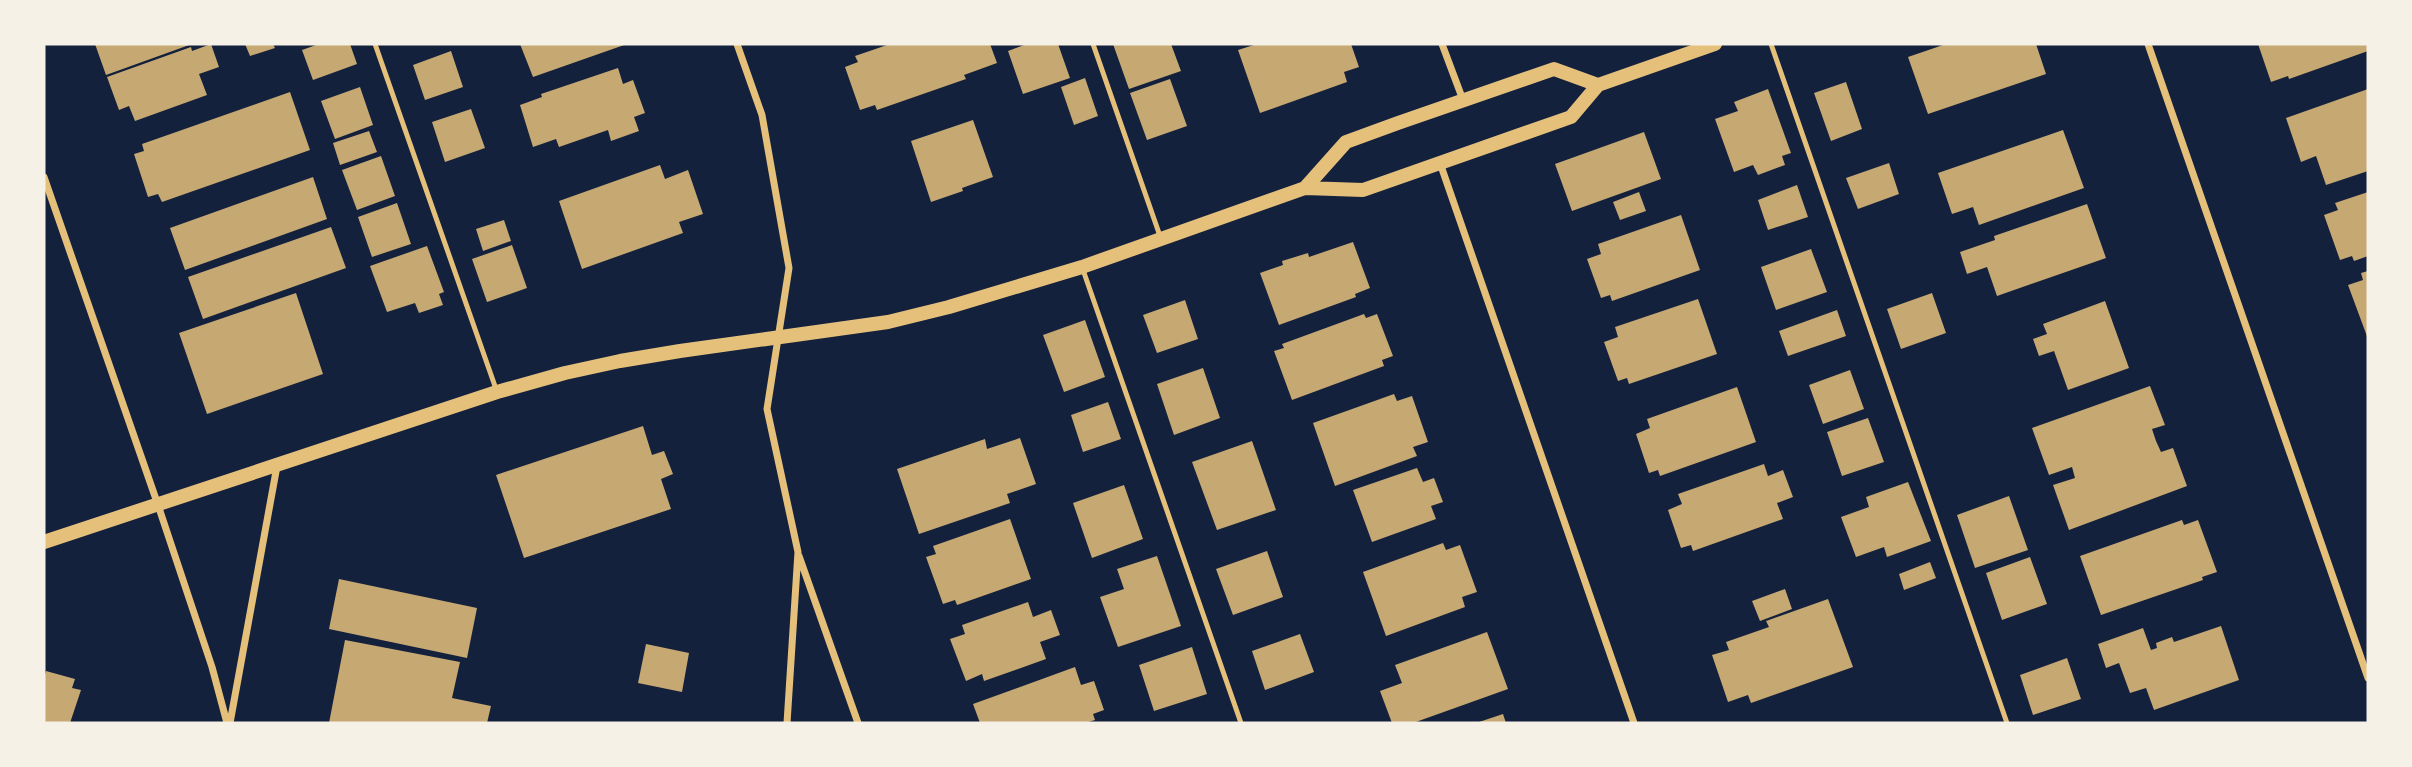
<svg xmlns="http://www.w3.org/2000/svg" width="2412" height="767" font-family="'Playfair Display',serif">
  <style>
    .building { fill: #c6a872 }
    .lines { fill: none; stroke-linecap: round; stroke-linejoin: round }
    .service { stroke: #e5c07b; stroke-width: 5 }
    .minor { stroke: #e5c07b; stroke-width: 7 }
    .secondary { stroke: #e5c07b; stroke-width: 14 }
  </style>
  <rect width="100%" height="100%" fill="#14213d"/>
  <path class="building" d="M95,44H192L106,75Z
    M211,44L219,67L199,74L207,95L135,121L129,106L119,110L107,77L191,47L192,51Z
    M245,44H273L275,48L250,56Z
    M319,44H350L357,64L313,80L302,50Z
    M520,44H627L533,77Z
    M890,44H990L997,63L964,75L966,79L877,110L875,105L860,110L845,67L858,62L855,56Z
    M1027,44H1058L1070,78L1023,94L1008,51Z
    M1113,44H1171L1181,71L1129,89Z
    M1257,44H1351L1359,67L1344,72L1347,82L1260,113L1238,50Z
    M1946,44H2036L2046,74L1928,114L1908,57Z
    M2258,44H2368V51L2289,79L2288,76L2271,82Z
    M451,51L463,87L425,100L413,65Z
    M618,68L623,84L633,80L645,113L634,117L639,131L611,141L608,130L559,147L556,139L533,147L520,105L542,97L541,94Z
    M1085,78L1098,116L1074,125L1061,87Z
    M1170,79L1187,126L1147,140L1130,93Z
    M1846,82L1862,129L1831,141L1814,93Z
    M360,87L373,125L335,139L321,101Z
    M1768,89L1791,153L1782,156L1785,165L1758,175L1753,165L1734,172L1715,119L1738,111L1734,102Z
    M2368,89V171L2326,185L2316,156L2301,162L2286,118Z
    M290,92L310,150L162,202L158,194L148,197L134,154L144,151L142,144Z
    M471,109L485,148L445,162L432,122Z
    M973,120L993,177L962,188L963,191L931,202L911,141Z
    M2063,130L2084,188L1979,225L1973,207L1952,214L1938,173Z
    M369,131L377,152L340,165L333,143Z
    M1644,132L1661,179L1572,211L1555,164Z
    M381,156L395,196L357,210L342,170Z
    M1889,163L1899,194L1858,209L1846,178Z
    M660,165L665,179L688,170L703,214L679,222L683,233L582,269L559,201Z
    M313,177L327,219L185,270L170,228Z
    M1797,185L1808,217L1768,230L1758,200Z
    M1639,192L1646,211L1620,220L1613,202Z
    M2368,192V256L2354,261L2352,256L2340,260L2324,215L2338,210L2335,203Z
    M397,203L411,244L372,257L358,217Z
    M2087,204L2106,258L1997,296L1987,267L1967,274L1960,252L1995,240L1994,236Z
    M1681,215L1700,270L1612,301L1610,295L1601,298L1587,259L1601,254L1598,244Z
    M504,220L511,241L483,251L476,229Z
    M331,227L346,268L203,319L188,277Z
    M1353,242L1370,288L1355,294L1356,297L1279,325L1260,273L1283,265L1282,261L1308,253L1309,257Z
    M512,245L527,288L487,302L472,259Z
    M427,246L444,292L439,294L443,305L419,313L415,303L387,312L370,266Z
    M1811,249L1827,292L1776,310L1761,267Z
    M2368,271V339L2348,285L2363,280L2361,273Z
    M296,293L323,374L207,414L179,333Z
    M1932,293L1946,333L1901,349L1887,309Z
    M1698,299L1717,354L1629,384L1627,378L1618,381L1604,342L1618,337L1615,327Z
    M1185,300L1198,339L1157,353L1143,315Z
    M2105,301L2129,368L2068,390L2054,351L2039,356L2033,339L2047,334L2043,324Z
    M1837,310L1846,336L1788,356L1779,331Z
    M1364,314L1366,318L1377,314L1393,356L1382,360L1384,366L1292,400L1274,351L1284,348L1282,344Z
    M1085,320L1105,377L1064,392L1043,335Z
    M1203,368L1220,418L1174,435L1157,384Z
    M1850,370L1864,409L1823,424L1809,385Z
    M2150,386L2165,425L2152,429L2156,441L2161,452L2173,448L2187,486L2069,530L2053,485L2075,478L2072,467L2049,475L2032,428Z
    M1737,387L1756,442L1660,476L1658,470L1649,473L1636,434L1650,428L1647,419Z
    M1394,394L1397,401L1412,396L1428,442L1413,447L1417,456L1335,486L1313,423Z
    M1108,402L1121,439L1083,452L1071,415Z
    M1868,418L1884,462L1842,476L1827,432Z
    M643,426L652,455L664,451L673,474L661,479L671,509L524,558L496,475Z
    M1020,438L1036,484L1007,494L1010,503L919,534L897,469L985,439L987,449Z
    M1252,441L1276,510L1217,530L1192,462Z
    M1764,464L1768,476L1783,470L1793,497L1777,503L1783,519L1693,551L1691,545L1681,548L1668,510L1682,504L1678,494Z
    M1417,468L1423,482L1434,478L1443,502L1431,506L1436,519L1372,542L1353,490Z
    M1908,482L1931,541L1887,557L1884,547L1856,557L1841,517L1869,507L1866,497Z
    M1124,485L1143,539L1092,558L1073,503Z
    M2009,496L2028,550L1975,568L1957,515Z
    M1010,519L1031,579L957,605L955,600L943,604L926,557L936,554L933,546Z
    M2182,520L2184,525L2198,520L2217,572L2202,577L2203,580L2101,615L2080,556Z
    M1443,543L1446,550L1460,545L1477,592L1462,597L1465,607L1386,636L1363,572Z
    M1267,551L1283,597L1233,615L1216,569Z
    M1157,556L1181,626L1118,647L1100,597L1124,589L1117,569Z
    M2030,557L2047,604L2002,620L1986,573Z
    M1930,562L1936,578L1904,590L1899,574Z
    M339,579L477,608L467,658L329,629Z
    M1785,589L1792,609L1760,621L1752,601Z
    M1828,599L1853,667L1751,703L1748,695L1728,702L1712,655L1729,650L1726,642L1769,627L1766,621Z
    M1028,602L1033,617L1051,610L1060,635L1040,642L1046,659L984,681L982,674L966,681L950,639L965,634L962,625Z
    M2221,626L2239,680L2154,710L2146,688L2130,693L2119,663L2106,668L2098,644L2143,628L2151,650L2157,648L2156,643L2172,637L2174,642Z
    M1487,632L1508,689L1413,723H1392L1380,691L1402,683L1395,665Z
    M1300,634L1314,672L1265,690L1252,651Z
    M345,640L460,662L452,698L491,706L487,723H329Z
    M646,644L689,653L682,692L638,683Z
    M1192,647L1207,694L1154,711L1139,665Z
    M2067,658L2081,699L2033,715L2020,675Z
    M1075,667L1081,685L1094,681L1104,710L1093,714L1095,720L1085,723H980L973,704Z
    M46,671L75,679L72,688L81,690L70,723H44V678Z
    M1503,714L1506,723H1476Z"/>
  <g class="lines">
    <path class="service" d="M375,44L496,389
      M1093,44L1160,236
      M1771,44L2007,723
      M1082,267L1241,723"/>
    <path class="minor" d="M737,44L762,115L789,268L767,409L798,552L787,723
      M1442,44L1463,100
      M2148,44L2368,678
      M1440,163L1634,723
      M44,177L158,505L212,667L227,723
      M799,556L858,723
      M230,723L277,466"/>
    <path class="secondary" d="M1305,188L1346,142L1398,123L1554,69L1598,85
      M44,542L497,392L565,373L620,361L680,351L888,322L949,307L1082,267L1305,188L1363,190L1571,117L1598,85L1715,44"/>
  </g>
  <rect width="2412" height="767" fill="none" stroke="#f6f1e7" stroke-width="91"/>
</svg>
